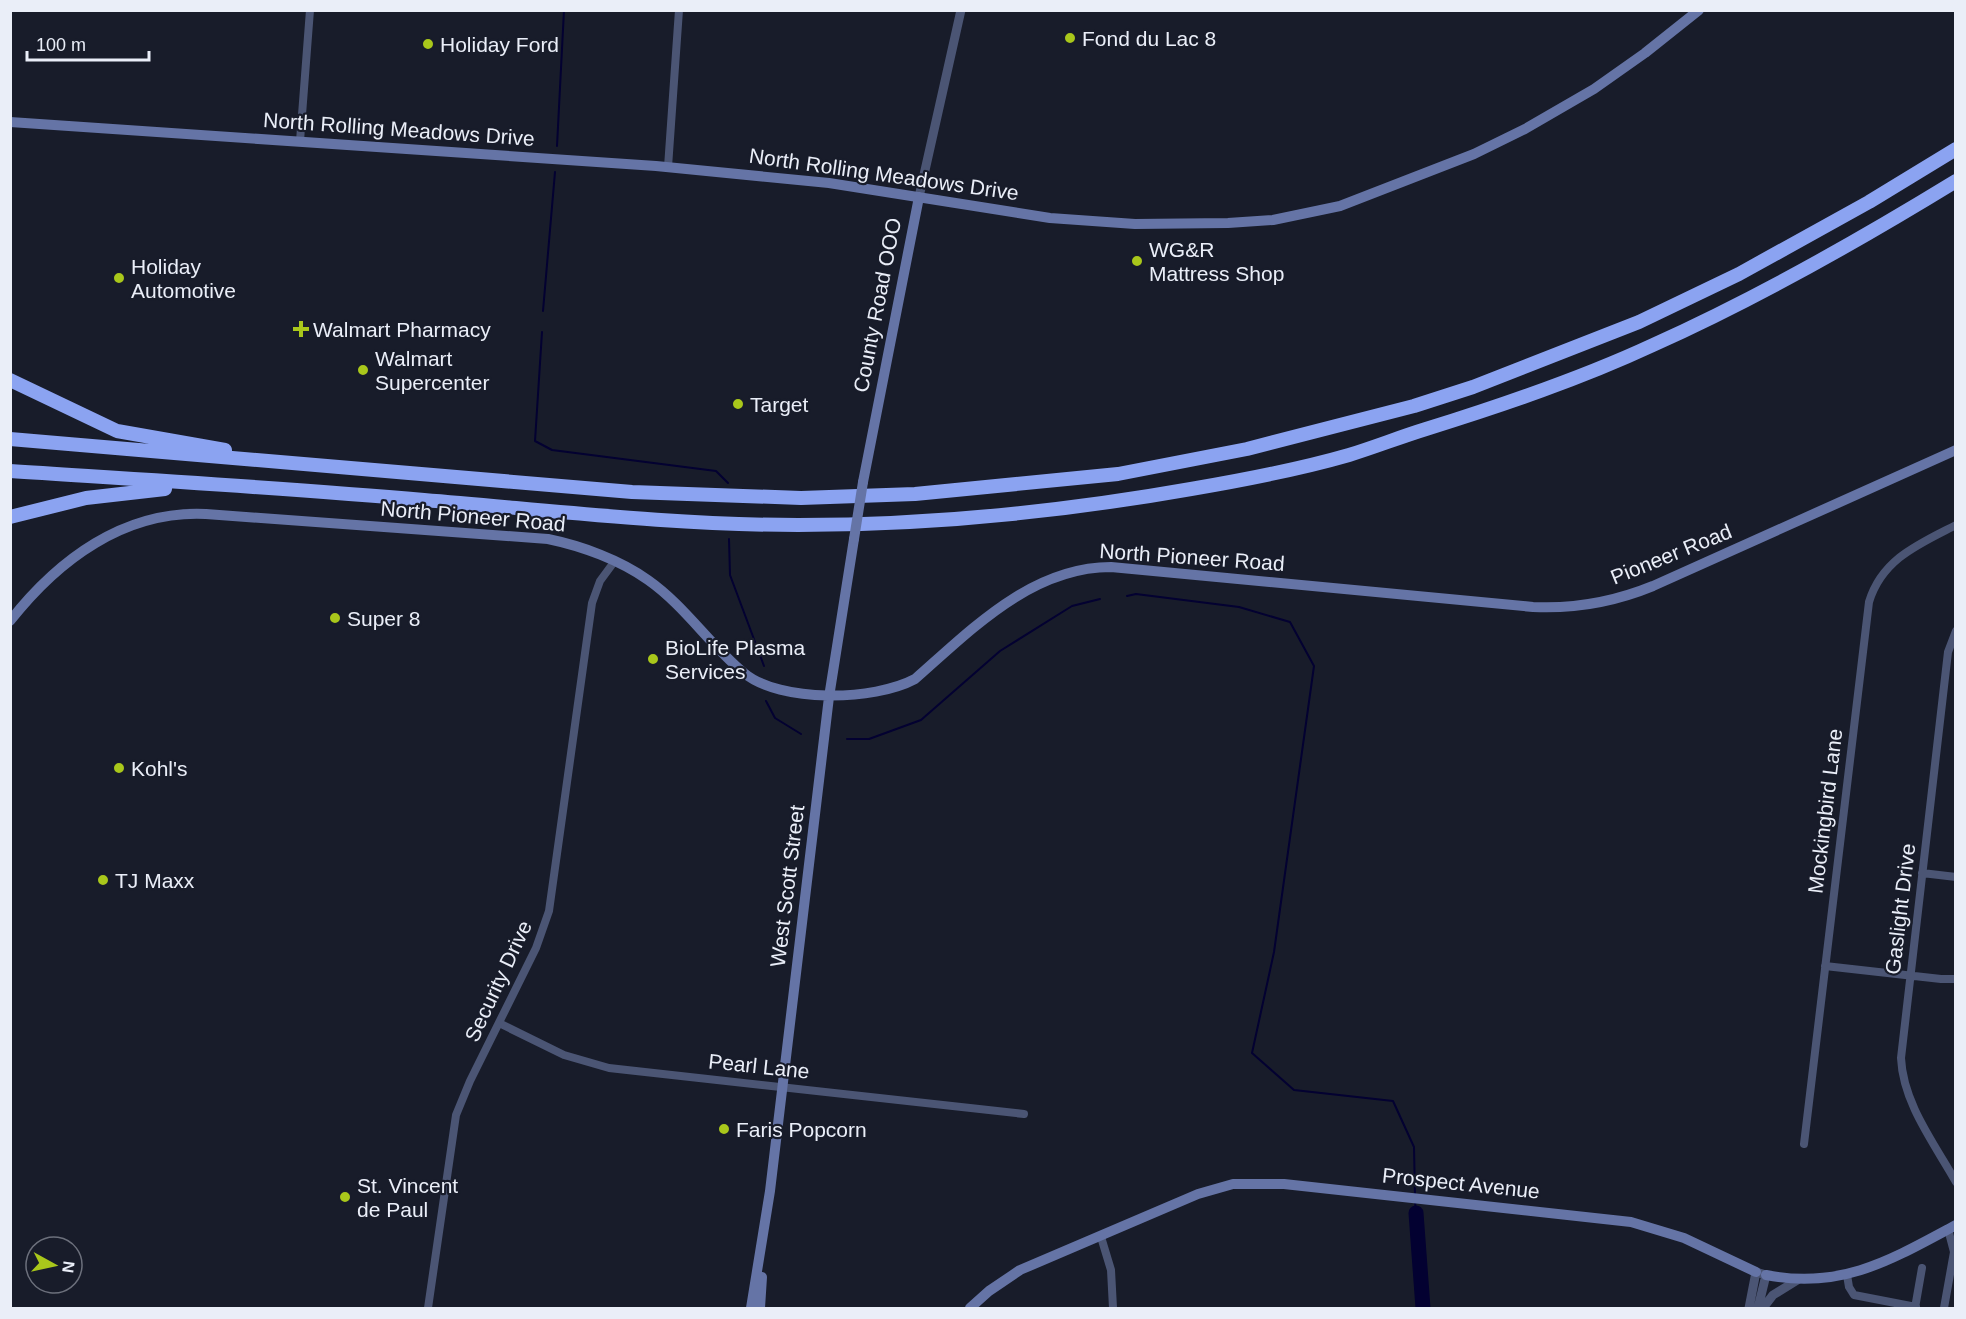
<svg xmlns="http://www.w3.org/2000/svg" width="1966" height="1319" font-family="Arial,sans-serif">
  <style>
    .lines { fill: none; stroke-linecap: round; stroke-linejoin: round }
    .stream { stroke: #030131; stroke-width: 2 }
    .river { stroke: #030131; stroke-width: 15 }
    .minor { stroke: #4b5574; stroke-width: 8 }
    .tertiary { stroke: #4b5574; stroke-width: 9 }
    .secondary { stroke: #6574a6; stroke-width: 10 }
    .motorway { stroke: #8ba3f1; stroke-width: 14 }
    .secondary-bridge { stroke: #6574a6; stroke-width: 10 }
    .poi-dot { fill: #a9c71b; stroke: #181c2a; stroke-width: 2 }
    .labels { text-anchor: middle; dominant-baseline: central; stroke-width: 4.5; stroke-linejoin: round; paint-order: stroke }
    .poi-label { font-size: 21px; fill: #eaeef8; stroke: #181c2a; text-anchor: start }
    .street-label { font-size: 21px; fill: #eaeef8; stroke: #181c2a }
  </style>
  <rect width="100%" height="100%" fill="#181c2a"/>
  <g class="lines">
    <path class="stream" d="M557,146L564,10
      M543,311L555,172
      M542,332L535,441L552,450L716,471L728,483
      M729,539L730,575L764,666
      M1127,596L1136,594L1239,607L1290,622L1314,666L1274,952L1252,1053L1294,1090L1393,1101L1414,1147L1415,1196
      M766,701L775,718L801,734
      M847,739H869L921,720L1000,651L1072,606L1100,599
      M1415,1201L1416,1213"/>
    <path class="river" d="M1416,1213L1423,1308"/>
    <path class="minor" d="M300,141L310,10
      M668,167L679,10
      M1956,631L1948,652L1901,1058C1903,1103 1934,1143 1956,1182
      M1922,873L1956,877
      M1825,966L1941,979H1956
      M499,1023L564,1055L609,1068L1024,1114
      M1804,1144L1869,602C1882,559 1919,544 1956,525
      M1101,1237L1111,1270L1113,1308
      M1847,1275L1849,1287L1854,1295L1916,1307
      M428,1308L456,1115L470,1081L536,948L549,911L592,603L600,581L614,562
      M1915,1308L1922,1268
      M1944,1308L1954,1252L1948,1229"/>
    <path class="tertiary" d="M919,197L961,10
      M1749,1308L1756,1272L1766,1275L1758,1308
      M1763,1308L1773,1295L1799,1279"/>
    <path class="secondary" d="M10,122L656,166L829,183L1050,218L1135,224L1228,223L1273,220L1340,206L1474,154L1525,129L1594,89L1645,53L1699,10
      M863,482L919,197
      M10,621C58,560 124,510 206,514L548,539C582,546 620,560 648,580C685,606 709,644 744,673C780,703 874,701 915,679C971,630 1031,567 1111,567L1533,607C1574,609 1614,602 1653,586L1956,450
      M1766,1275C1841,1290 1891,1260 1956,1225
      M751,1308L770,1191L829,697L854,539
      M760,1308L762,1277
      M970,1308L989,1291L1020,1270L1198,1194L1233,1184H1284L1631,1222L1684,1238L1756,1272"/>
    <path class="motorway" d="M10,380L117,431L225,450
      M10,439L632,492L801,498L915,494L1118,474L1247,449L1414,406L1473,387L1639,322L1739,274L1869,202L1956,149
      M10,471C149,480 287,488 424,500C548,510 673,525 798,525C929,525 1061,512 1191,489C1244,480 1297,470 1349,455C1375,447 1400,437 1426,429C1503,405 1580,379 1653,345C1758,298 1858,241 1956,181
      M10,517L86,498L165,489"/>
    <path class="secondary-bridge" d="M854,539L863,482"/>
  </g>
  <g class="poi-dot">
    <circle cx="1070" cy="38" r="6"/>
    <circle cx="428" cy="44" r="6"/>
    <circle cx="1137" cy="261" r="6"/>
    <circle cx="119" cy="278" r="6"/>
    <path d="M298 320h6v6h6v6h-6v6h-6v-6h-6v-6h6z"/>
    <circle cx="363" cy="370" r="6"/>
    <circle cx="738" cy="404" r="6"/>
    <circle cx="335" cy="618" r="6"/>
    <circle cx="653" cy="659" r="6"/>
    <circle cx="119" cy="768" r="6"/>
    <circle cx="103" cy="880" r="6"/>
    <circle cx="724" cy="1129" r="6"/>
    <circle cx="345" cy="1197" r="6"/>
  </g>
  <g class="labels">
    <g class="poi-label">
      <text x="1082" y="38">Fond du Lac 8</text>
      <text x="440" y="44">Holiday Ford</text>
      <text x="1149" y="249">WG&amp;R<tspan x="1149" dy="24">Mattress Shop</tspan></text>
      <text x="131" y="266">Holiday<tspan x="131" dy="24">Automotive</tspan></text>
      <text x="313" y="329">Walmart Pharmacy</text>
      <text x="375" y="358">Walmart<tspan x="375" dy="24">Supercenter</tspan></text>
      <text x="750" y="404">Target</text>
      <text x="347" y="618">Super 8</text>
      <text x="665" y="647">BioLife Plasma<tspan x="665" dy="24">Services</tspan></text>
      <text x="131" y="768">Kohl's</text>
      <text x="115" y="880">TJ Maxx</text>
      <text x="736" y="1129">Faris Popcorn</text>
      <text x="357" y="1185">St. Vincent<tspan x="357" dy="24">de Paul</tspan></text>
    </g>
    <g class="street-label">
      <text transform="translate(399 129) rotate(4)">North Rolling Meadows Drive</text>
      <text transform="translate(884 174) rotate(8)">North Rolling Meadows Drive</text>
      <text transform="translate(877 305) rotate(-79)">County Road OOO</text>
      <text transform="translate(473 516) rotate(5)">North Pioneer Road</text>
      <text transform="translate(1671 554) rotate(-22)">Pioneer Road</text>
      <text transform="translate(1192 557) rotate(4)">North Pioneer Road</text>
      <text transform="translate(1825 811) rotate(-83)">Mockingbird Lane</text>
      <text transform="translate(787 886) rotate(-83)">West Scott Street</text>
      <text transform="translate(1900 909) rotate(-83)">Gaslight Drive</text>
      <text transform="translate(498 981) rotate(-65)">Security Drive</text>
      <text transform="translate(759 1066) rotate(6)">Pearl Lane</text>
      <text transform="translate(1461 1183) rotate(6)">Prospect Avenue</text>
    </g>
  </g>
  <rect width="1966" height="1319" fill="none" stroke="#eaeef8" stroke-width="24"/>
  <g transform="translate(54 1265) rotate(98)"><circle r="28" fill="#181c2a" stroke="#6c707c" stroke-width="1.5"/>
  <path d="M0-4.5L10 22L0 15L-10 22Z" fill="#a9c71b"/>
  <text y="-9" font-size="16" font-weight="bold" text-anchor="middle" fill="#eaeef8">N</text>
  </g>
  <path d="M27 51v9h122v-9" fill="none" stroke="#eaeef8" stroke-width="3"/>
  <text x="36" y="51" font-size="18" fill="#eaeef8" stroke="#181c2a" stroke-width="4.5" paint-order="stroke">100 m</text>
</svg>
